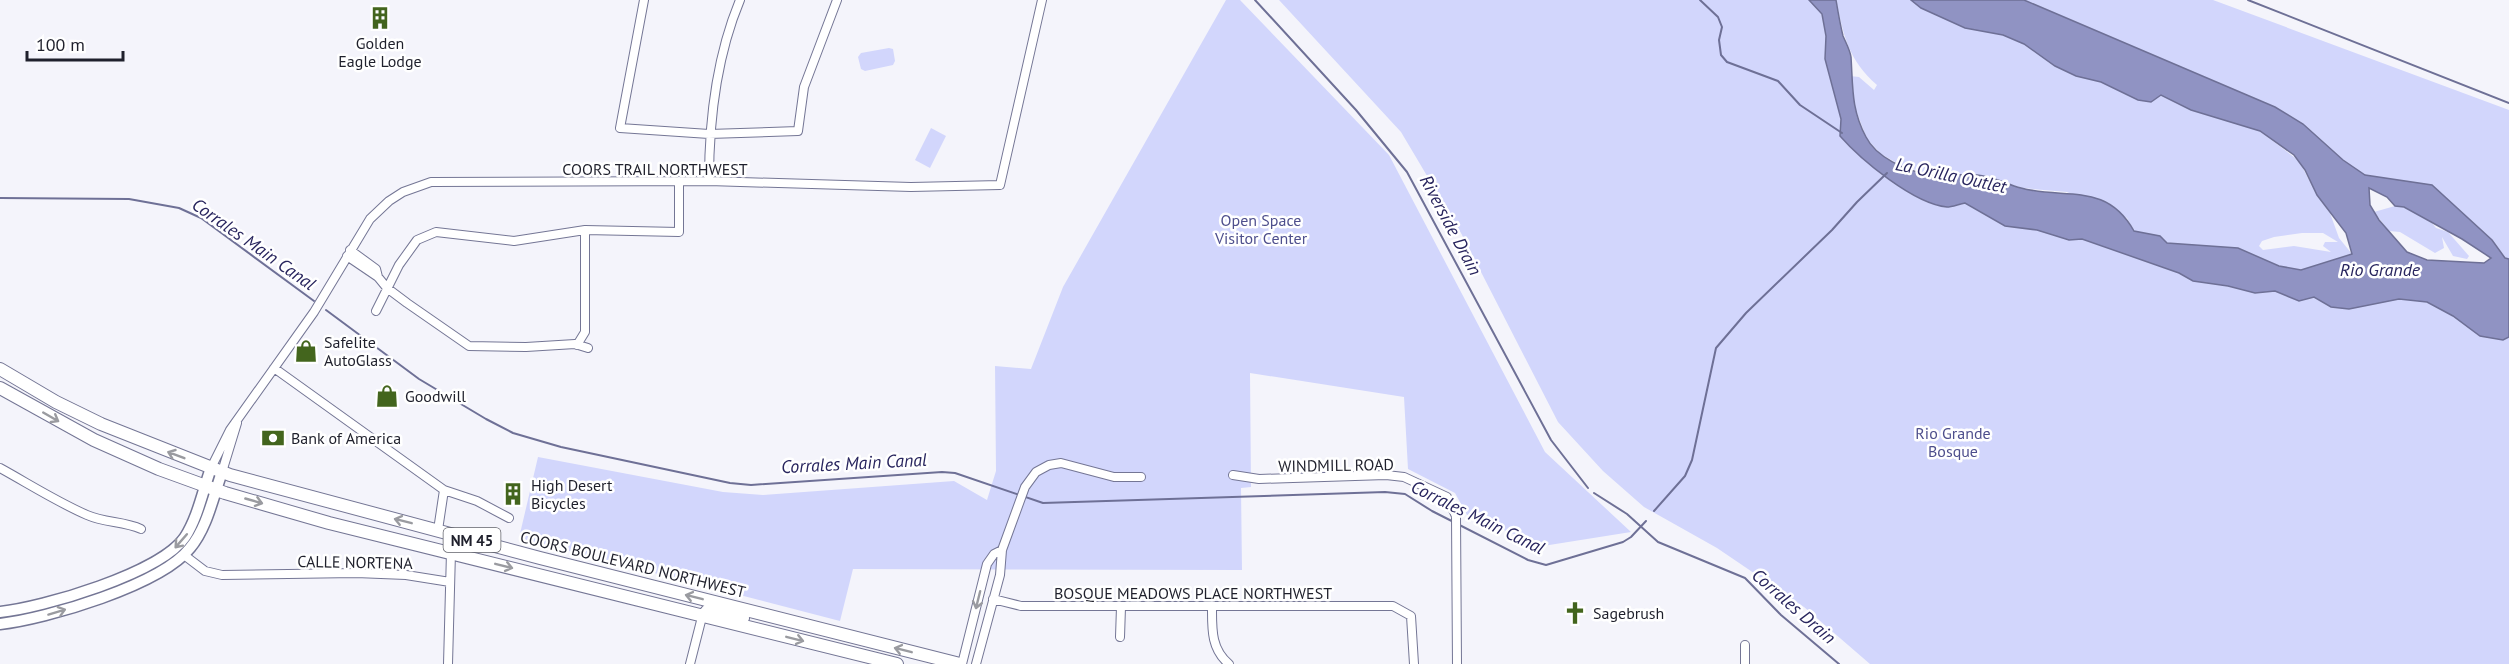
<svg xmlns="http://www.w3.org/2000/svg" width="2509" height="664" font-family="'PT Sans',sans-serif">
  <style>
    .green { fill: #d2d6fc; fill-rule: evenodd }
    .water { fill: #9093c3; stroke: #6e7096; stroke-width: 1.5; fill-rule: evenodd }
    .lines { fill: none; stroke-linecap: round; stroke-linejoin: round }
    .stream { stroke: #6e7096; stroke-width: 2 }
    .street-casing { stroke: #747695; stroke-width: 10 }
    .secondary-casing { stroke: #747695; stroke-width: 13 }
    .primary-casing { stroke: #747695; stroke-width: 14 }
    .street { stroke: #fff; stroke-width: 8 }
    .secondary { stroke: #fff; stroke-width: 10 }
    .primary { stroke: #fff; stroke-width: 12 }
    .oneway { stroke: #9a9ba0 }
    .labels { text-anchor: middle; dominant-baseline: central; stroke-width: 5; stroke-linejoin: round; paint-order: stroke }
    .shield { fill: #fff; stroke: #62636b; stroke-width: 1.5 }
    .shield-label { font-size: 15px; font-weight: bold; fill: #1f202c }
    .poi-label { font-size: 16px; fill: #1f202c; stroke: #fff; text-anchor: start }
    .street-label { font-size: 16px; fill: #1f202c; stroke: #fff }
    .park-label { font-size: 16px; fill: #4e4f8d; stroke: #fff }
    .water-label { font-size: 18px; font-style: italic; fill: #28255e; stroke: #fff }
  </style>
  <rect width="100%" height="100%" fill="#f4f4fb"/>
  <path class="green" d="M1226,0H1240L1389,155L1545,452L1631,532L1543,546L1467,515L1455,493L1408,469L1404,397L1250,373L1251,487L1241,488L1242,570L853,569L840,621L519,538L538,457L723,492L763,495L954,481L987,500L996,471L995,366L1031,369L1063,287Z
    M1279,0H1809L1822,14L1826,36L1825,59L1841,119L1840,136C1861,160 1914,204 1946,207C1952,207 1959,204 1965,203L2005,226L2037,230L2069,240L2082,239L2179,273L2193,281L2228,286L2255,293L2275,291L2299,301L2314,297L2331,307L2349,309L2399,299L2427,302L2503,340L2509,337V664H1870L1804,607L1717,548L1644,507L1603,471L1558,422L1461,233L1401,132Z
    M1836,0H1911L1921,8L1965,28L2003,35L2024,44L2055,66L2076,76L2101,82L2138,100L2161,95L2191,110L2260,131L2299,161L2317,195L2330,213L2339,238L2352,254L2301,270L2279,266L2238,248L2167,243L2134,231L2127,218L2067,192L2022,188L1981,175L1928,174L1902,166L1881,154L1867,139L1855,108L1850,76L1859,77L1874,90L1877,85C1848,59 1844,37 1836,0ZM2302,233H2323L2338,242H2325L2323,246L2331,252L2294,246L2263,250L2259,246L2262,241L2274,237Z
    M2024,0H2213L2509,110V259L2505,258L2492,240L2432,185L2365,175L2343,160L2303,124L2275,107Z
    M889,48L893,49L895,61L893,65L865,71L861,69L858,57L861,53Z
    M931,128L946,136L930,168L915,160Z
    M2395,206L2404,207L2432,223L2436,228L2448,232L2469,256L2467,259L2453,256L2442,237L2444,248L2435,253L2400,232L2389,231L2374,212Z"/>
  <path class="water" d="M1809,0H1836C1838,12 1840,24 1843,36C1846,43 1850,50 1851,57C1853,87 1851,109 1866,137C1876,157 1906,171 1927,174C1940,176 1962,174 1977,175C1992,176 2006,184 2021,188C2065,200 2106,181 2134,231L2160,236L2167,243L2238,248L2279,266L2301,270L2352,254L2346,233L2317,195L2305,170L2294,155L2260,131L2191,110L2161,95L2151,102L2138,100L2101,82L2076,76L2055,66L2024,44L2003,35L1965,28L1921,8L1911,0H2024L2275,107L2303,124L2343,160L2365,175L2432,185L2492,240L2505,258L2509,259V337L2503,340L2480,336L2453,316L2427,302L2399,299L2349,309L2331,307L2314,297L2299,301L2275,291L2255,293L2228,286L2193,281L2179,273L2082,239L2069,240L2037,230L2005,226L1965,203C1959,204 1952,207 1947,207C1914,204 1861,160 1840,136L1841,119L1825,59L1826,36L1822,14ZM2369,188L2387,197L2395,206L2404,207L2462,239L2491,258L2484,263L2427,260L2407,252L2379,220L2370,205Z"/>
  <g class="lines">
    <path class="stream" d="M1255,0L1356,110L1407,172L1551,440L1588,488
      M1700,0L1718,17L1722,27L1719,40L1721,55L1727,62L1778,81L1800,105L1842,133
      M2248,0L2509,103
      M0,198L129,199L179,208L201,218L314,301
      M326,310L419,379L486,419L513,433L561,447L730,483L751,485L942,472L955,473L1043,503L1385,492L1405,494L1432,511L1528,560L1546,565L1623,542L1631,537L1646,521
      M1594,493L1627,514L1658,542L1745,578L1781,615L1839,664
      M1654,511L1685,476L1692,460L1716,348L1746,313L1832,230L1857,202L1887,173"/>
    <g class="street-casing">
      <path id="street" d="M644,0L620,128L709,134L798,131L804,87L837,0
        M709,181C709,122 717,55 740,0
        M350,250L376,269L378,277
        M347,256L378,277L387,288L407,303L469,346L526,347L575,344L588,348
        M376,311L399,265L417,240L436,232L514,241L585,230L679,232V181
        M577,345L585,332V230
        M274,368L444,490L438,530
        M0,468C29,484 57,502 87,515C105,523 124,521 141,529
        M211,468L230,430L314,312L370,219L389,201L403,192L431,182L709,181L911,187L1000,185L1042,0
        M222,472L237,423
        M1233,475L1259,479L1386,475L1404,477L1447,497L1456,516L1457,664
        M444,490L477,501L509,518
        M184,555L205,571L222,575L356,573L406,575L450,582
        M993,599L1021,606H1393L1411,616L1414,664
        M1212,607C1212,629 1211,649 1229,664
        M1120,637L1121,607
        M448,664L451,552
        M690,664L702,617
        M962,664L987,564L994,554L1002,550
        M976,664L1000,575L1002,550L1025,487L1036,472L1049,465L1061,463L1114,477H1141
        M1745,664V645"/>
    </g>
    <g class="secondary-casing">
      <path id="secondary" d="M0,612C42,608 161,573 185,537C198,517 203,490 211,468
        M0,624C46,619 161,585 190,548C207,528 213,497 222,472"/>
    </g>
    <g class="primary-casing">
      <path id="primary" d="M0,369L56,402L101,424L230,475L540,558L960,664
        M0,388L94,440L159,469L225,493L329,523L897,664
        M702,617L707,611L712,610L743,618"/>
    </g>
    <use href="#street" class="street"/>
    <use href="#secondary" class="secondary"/>
    <use href="#primary" class="primary"/>
  </g>
  <defs><path id="oneway-shaft" d="M-6 0H5M1.5-3L5.5 0L1.5 3" fill="none" stroke-width="1.6" stroke-linecap="round" stroke-linejoin="round" transform="scale(1.5)"/></defs>
  <g class="oneway">
    <use href="#oneway-shaft" transform="translate(51 417) rotate(30)"/>
    <use href="#oneway-shaft" transform="translate(176 455) rotate(-159)"/>
    <use href="#oneway-shaft" transform="translate(254 501) rotate(16)"/>
    <use href="#oneway-shaft" transform="translate(403 521) rotate(-166)"/>
    <use href="#oneway-shaft" transform="translate(181 541) rotate(131)"/>
    <use href="#oneway-shaft" transform="translate(504 566) rotate(14)"/>
    <use href="#oneway-shaft" transform="translate(694 597) rotate(-166)"/>
    <use href="#oneway-shaft" transform="translate(978 600) rotate(104)"/>
    <use href="#oneway-shaft" transform="translate(57 612) rotate(-17)"/>
    <use href="#oneway-shaft" transform="translate(795 639) rotate(14)"/>
    <use href="#oneway-shaft" transform="translate(903 650) rotate(-166)"/>
  </g>
  <defs>
    <g id="building-bare" transform="scale(1.8)"><path d="M-4-6H4V6H1V3H-1V6H-4ZM-2.5-4.3h1.7v1.8h-1.7ZM.8-4.3h1.7v1.8H.8ZM-2.5-1h1.7V.8h-1.7ZM.8-1h1.7V.8H.8Z" fill="#43651d" stroke="#fff" stroke-width="2.5" paint-order="stroke"/></g>
    <g id="shop-bare" transform="scale(1.8)"><path d="M-5-2.5h2.3a2.7 3.5 0 0 1 5.4 0H5L5.5 6h-11ZM-1.5-2.5h3a1.5 2.3 0 0 0-3 0Z" fill="#43651d" stroke="#fff" stroke-width="2.5" paint-order="stroke"/></g>
    <g id="bank-bare" transform="scale(1.8)"><path d="M-6-4H6V4H-6ZM0-2.3a2.3 2.3 0 1 0 0 4.6a2.3 2.3 0 1 0 0-4.6Z" fill="#43651d" stroke="#fff" stroke-width="2.5" paint-order="stroke"/></g>
    <g id="church-bare" transform="scale(1.8)"><path d="M-1.2-6h2.4v3.5h3.3v2.4h-3.3V6h-2.4V-.1h-3.3v-2.4h3.3Z" fill="#43651d" stroke="#fff" stroke-width="2.5" paint-order="stroke"/></g>
  </defs>
  <g fill-rule="evenodd">
    <use href="#building-bare" x="380" y="18"/>
    <use href="#shop-bare" x="306" y="351"/>
    <use href="#shop-bare" x="387" y="396"/>
    <use href="#bank-bare" x="273" y="438"/>
    <use href="#building-bare" x="513" y="494"/>
    <use href="#church-bare" x="1575" y="613"/>
  </g>
  <g class="labels">
    <rect class="shield" x="443.5" y="528" width="57" height="24" rx="4.5"/>
    <g class="shield-label">
      <text x="472" y="540">NM 45</text>
    </g>
    <g class="poi-label">
      <text x="380" y="43" text-anchor="middle">Golden<tspan x="380" dy="18">Eagle Lodge</tspan></text>
      <text x="324" y="342">Safelite<tspan x="324" dy="18">AutoGlass</tspan></text>
      <text x="405" y="396">Goodwill</text>
      <text x="291" y="438">Bank of America</text>
      <text x="531" y="485">High Desert<tspan x="531" dy="18">Bicycles</tspan></text>
      <text x="1593" y="613">Sagebrush</text>
    </g>
    <g class="street-label">
      <text x="655" y="169">COORS TRAIL NORTHWEST</text>
      <text transform="translate(1336 465) rotate(-1)">WINDMILL ROAD</text>
      <text transform="translate(355 562) rotate(1)">CALLE NORTENA</text>
      <text transform="translate(633 564) rotate(14)">COORS BOULEVARD NORTHWEST</text>
      <text x="1193" y="593">BOSQUE MEADOWS PLACE NORTHWEST</text>
    </g>
    <g class="park-label">
      <text x="1261" y="220">Open Space<tspan x="1261" dy="18">Visitor Center</tspan></text>
      <text x="1953" y="433">Rio Grande<tspan x="1953" dy="18">Bosque</tspan></text>
    </g>
    <g class="water-label">
      <text transform="translate(1951 175) rotate(12)">La Orilla Outlet</text>
      <text transform="translate(1451 225) rotate(62)">Riverside Drain</text>
      <text transform="translate(254 244) rotate(35)">Corrales Main Canal</text>
      <text x="2380" y="269">Rio Grande</text>
      <text transform="translate(854 463) rotate(-3)">Corrales Main Canal</text>
      <text transform="translate(1478 517) rotate(26)">Corrales Main Canal</text>
      <text transform="translate(1794 606) rotate(41)">Corrales Drain</text>
    </g>
  </g>
  <path d="M27 51v9h96v-9" fill="none" stroke="#1f202c" stroke-width="3"/>
  <text x="36" y="51" font-size="18" fill="#1f202c" stroke="#ffffff" stroke-width="4.5" paint-order="stroke">100 m</text>
</svg>
